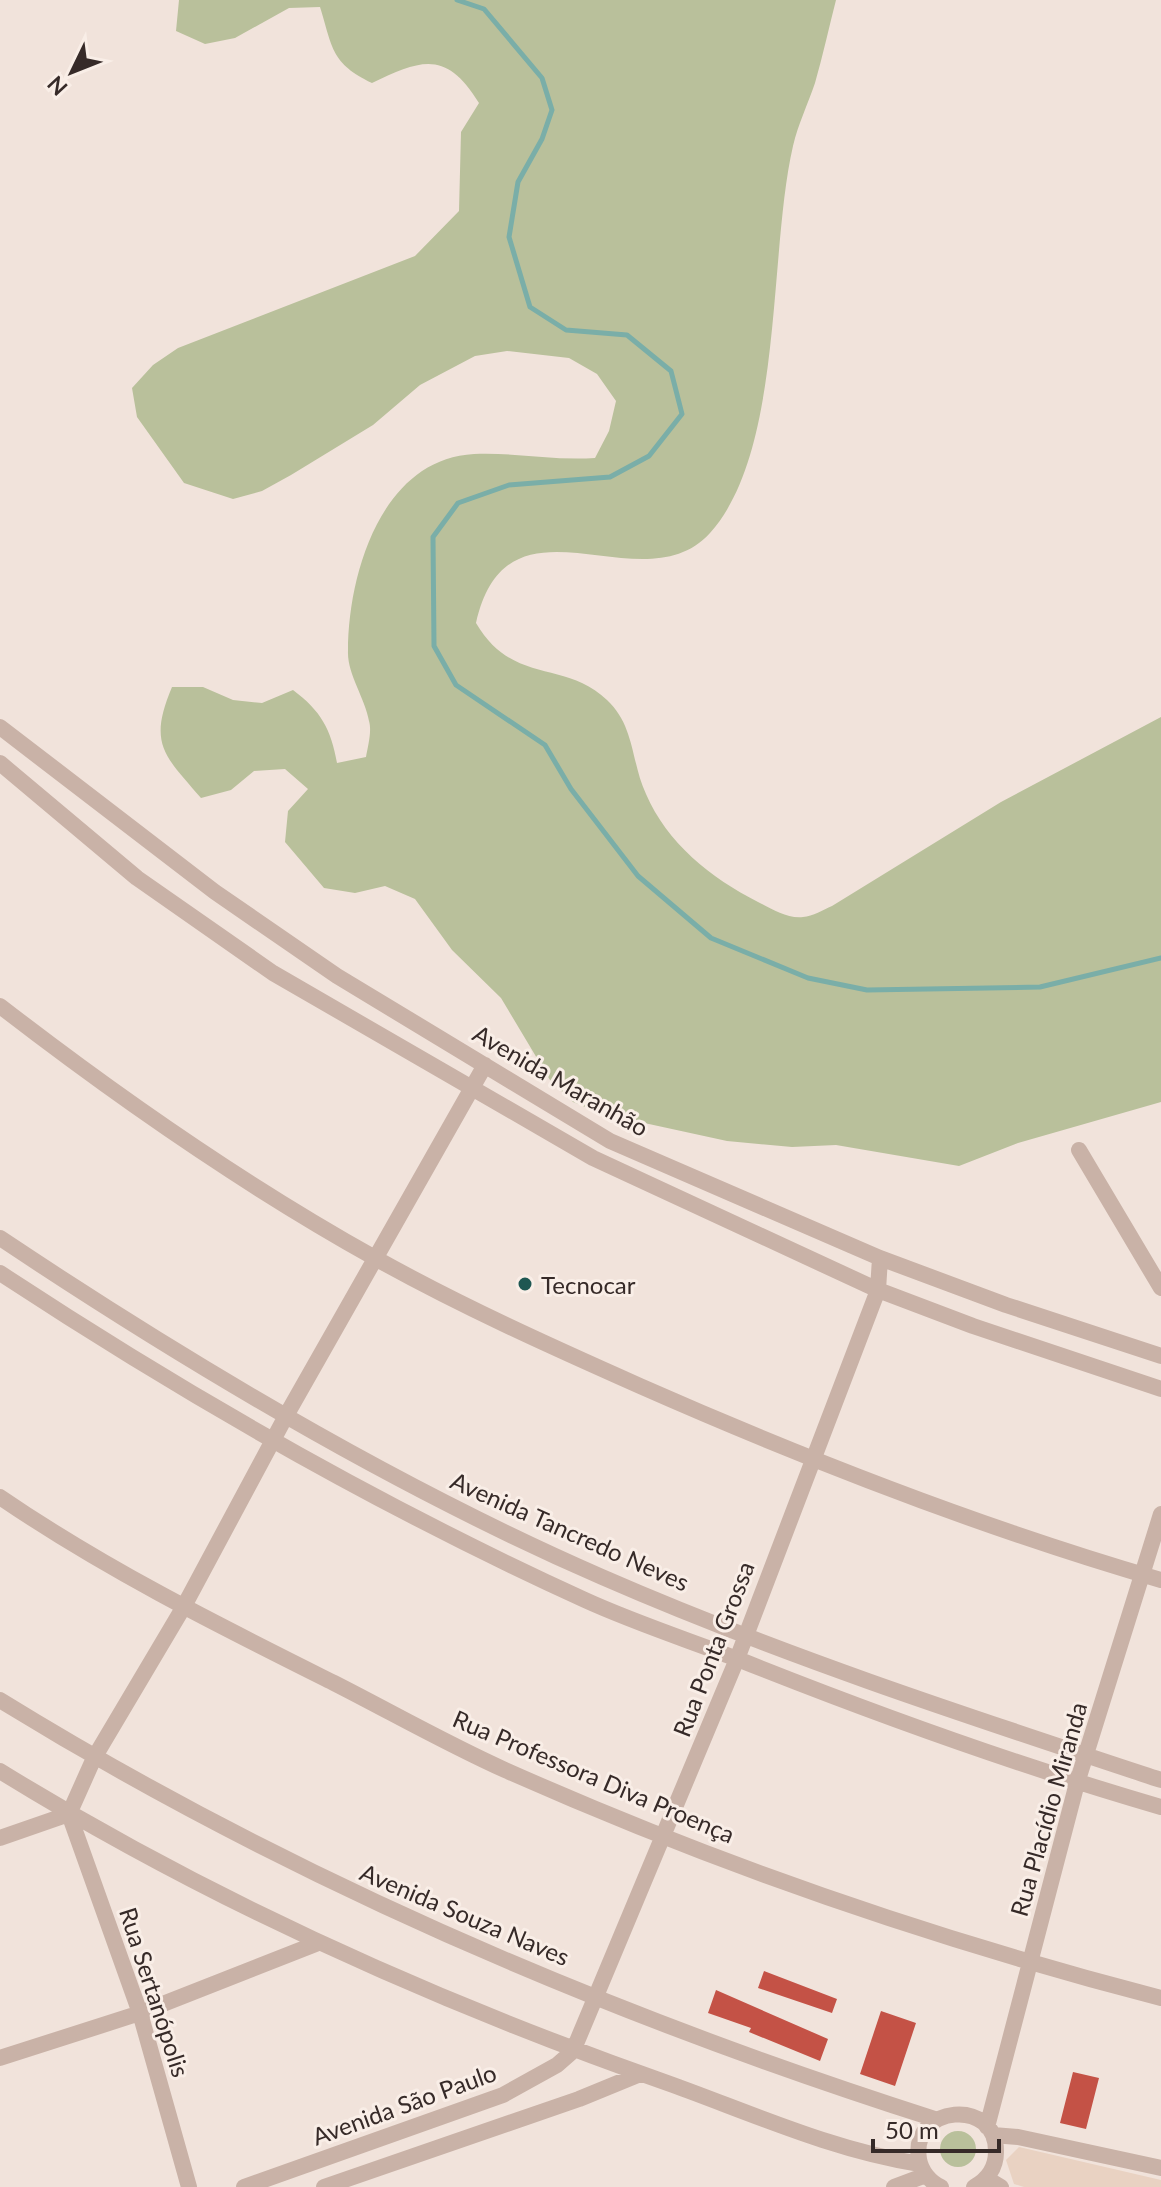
<svg xmlns="http://www.w3.org/2000/svg" width="1161" height="2187" font-family="Lato,sans-serif">
  <style>
    .green { fill: #b9c09b }
    .plaza { fill: #e9d2c2 }
    .lines { fill: none; stroke-linecap: round; stroke-linejoin: round }
    .stream { stroke: #7aaea8; stroke-width: 5 }
    .building { fill: #c45246 }
    .minor { stroke: #c9b2a7; stroke-width: 16 }
    .poi-dot { fill: #1e5752; stroke: #f9eee7; stroke-width: 3 }
    .labels { text-anchor: middle; dominant-baseline: central; stroke-width: 6; stroke-linejoin: round; paint-order: stroke }
    .street-label { font-size: 24px; fill: #362a28; stroke: #f9eee7 }
    .poi-label { font-size: 24px; fill: #362a28; stroke: #f9eee7; text-anchor: start }
  </style>
  <rect width="100%" height="100%" fill="#f1e3db"/>
  <path class="green" d="M179,0H836C829,27 823,55 815,83C808,104 798,124 793,146C768,254 784,451 710,533C642,608 508,482 476,623C513,686 564,659 607,700C635,726 631,762 646,794C667,843 711,878 758,902C771,908 787,919 803,917C813,916 823,910 832,906L1001,802L1161,717V1102L1018,1143L959,1166L836,1145L792,1147L727,1141L603,1114L573,1102L550,1080L501,998L452,950L415,899L385,886L355,893L324,888L285,842L288,811L308,789L285,769L254,771L231,790L201,798C164,755 148,744 172,687H203L233,700L262,703L293,690C321,711 331,729 337,763L366,757C368,746 372,731 369,721C365,698 347,674 348,651C348,575 381,459 474,454C513,452 554,461 595,458L609,431L616,401L597,374L569,358L507,351L475,356L420,385L373,425L291,475L262,491L233,499L184,483L137,417L132,388L153,365L178,348L415,256L459,211L461,132L479,103C447,51 423,58 372,83C331,63 333,49 320,7L289,8L235,38L205,44L176,31Z
    M940 2149a18 18 0 1 1 36 0a18 18 0 1 1-36 0Z"/>
  <path class="plaza" d="M1019,2147L1161,2180V2187H1024L1014,2184L1006,2160Z"/>
  <g class="lines">
    <path class="stream" d="M457,0L484,9L542,78L552,110L542,139L518,182L509,237L530,307L566,330L627,335L671,371L682,414L649,456L610,477L509,485L458,503L433,537L434,646L456,685L545,745L571,789L638,876L711,938L808,978L867,990L1040,987L1161,958"/>
  </g>
  <path class="building" d="M764,1971L837,1999L832,2013L758,1988Z
    M716,1990L828,2039L820,2061L749,2032L751,2028L708,2013Z
    M881,2011L916,2023L895,2086L860,2074Z
    M1073,2072L1099,2078L1086,2129L1060,2123Z"/>
  <g class="lines">
    <path class="minor" d="M0,727L215,892L337,976L610,1141L880,1258L1006,1305L1161,1356
      M0,763L137,878L273,973L593,1158L878,1290L973,1326L1161,1389
      M0,1006C119,1098 244,1185 375,1258C461,1306 550,1346 640,1386C810,1461 982,1528 1161,1580
      M1079,1150L1161,1288
      M0,1238C189,1364 393,1486 602,1577C783,1656 973,1718 1161,1780
      M0,1273C187,1396 381,1507 585,1600C633,1622 685,1639 735,1658C875,1714 1016,1765 1161,1807
      M0,1497C105,1569 220,1626 334,1683C391,1712 447,1744 505,1770C716,1864 937,1940 1161,1998
      M0,1700C292,1880 609,2015 935,2119
      M0,1771C212,1902 439,2003 673,2085C753,2114 835,2151 920,2164
      M69,1814L140,2013L189,2187
      M0,1838L69,1814L94,1758L183,1608L287,1414L485,1065
      M0,2058L140,2013L318,1943
      M987,2127L1077,1783L1161,1514
      M993,2135L1018,2137L1161,2168
      M986,2178L1001,2187
      M244,2187L503,2095L557,2065L573,2051L737,1659L878,1290L880,1258
      M324,2187L579,2099L640,2074
      M894,2187L926,2175
      M941,2187C930,2182 921,2171 919,2159C910,2105 997,2097 996,2152C996,2168 987,2180 974,2187"/>
  </g>
  <circle class="poi-dot" cx="525" cy="1284" r="8"/>
  <g class="labels">
    <g class="street-label">
      <text transform="translate(561 1080) rotate(30)">Avenida Maranhão</text>
      <text transform="translate(570 1531) rotate(24)">Avenida Tancredo Neves</text>
      <text transform="translate(713 1649) rotate(-69)">Rua Ponta Grossa</text>
      <text transform="translate(594 1776) rotate(23)">Rua Professora Diva Proença</text>
      <text transform="translate(1048 1809) rotate(-74)">Rua Placídio Miranda</text>
      <text transform="translate(465 1914) rotate(23)">Avenida Souza Naves</text>
      <text transform="translate(155 1992) rotate(72)">Rua Sertanópolis</text>
      <text transform="translate(404 2104) rotate(-20)">Avenida São Paulo</text>
    </g>
    <g class="poi-label">
      <text x="541" y="1284">Tecnocar</text>
    </g>
  </g>
  <g transform="translate(72 72) rotate(227)" stroke="#f9eee7" stroke-width="6" paint-order="stroke">
  <path d="M0-6L14 30L0 20L-14 30Z" fill="#362a28"/>
  <text y="-12" font-size="22" font-weight="bold" text-anchor="middle" fill="#362a28">N</text>
  </g>
  <path d="M873 2139v12h126v-12" fill="none" stroke="#362a28" stroke-width="4"/>
  <text x="885" y="2139" font-size="24" fill="#362a28" stroke="#f9eee7" stroke-width="6" paint-order="stroke">50 m</text>
</svg>
